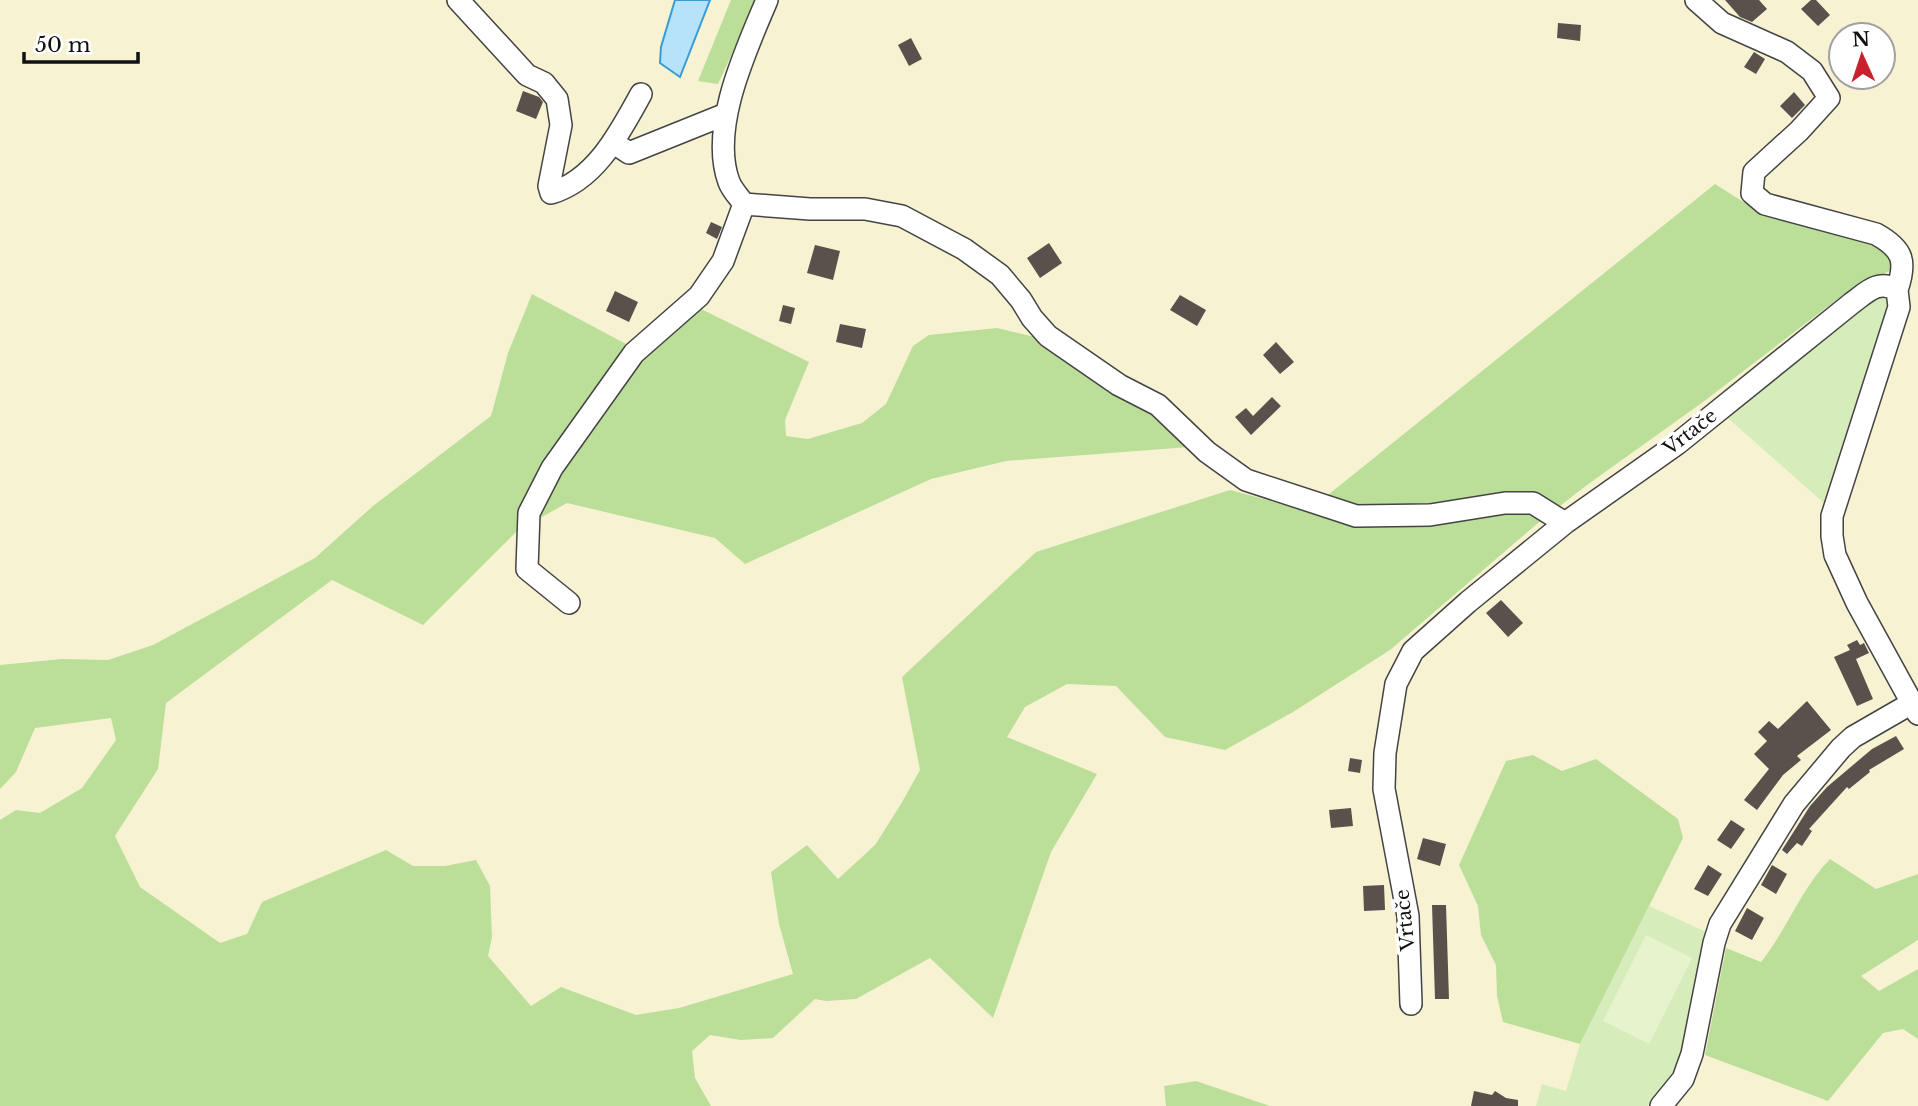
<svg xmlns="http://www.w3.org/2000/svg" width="1918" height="1106" font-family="'Libre Baskerville',serif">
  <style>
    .farmland { fill: #f7f3d2; fill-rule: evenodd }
    .green { fill: #d6edbb }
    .forest { fill: #bbde99 }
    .pitch { fill: #e7f3cd }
    .water { fill: #b6e3f9; stroke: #399cd4; stroke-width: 2 }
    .building { fill: #5a514c }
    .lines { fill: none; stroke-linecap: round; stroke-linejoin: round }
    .minor-casing { stroke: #444; stroke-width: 24 }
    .minor { stroke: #fff; stroke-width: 21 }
    .labels { text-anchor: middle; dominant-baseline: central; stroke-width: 7; stroke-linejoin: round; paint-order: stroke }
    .street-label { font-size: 19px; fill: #111; stroke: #fff }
  </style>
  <rect width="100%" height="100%" fill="#fffdf4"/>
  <path class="farmland" d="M0,0H1918V1106H0ZM1841,35H1883V77H1841Z"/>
  <path class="green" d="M1881,293L1889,298L1891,308L1825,504L1722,413Z
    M1649,906L1711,934L1687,1046L1676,1070L1648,1106H1536L1542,1084L1566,1091L1580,1044Z"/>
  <path class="forest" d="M731,0H757L718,84L698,81Z
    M1715,184L1748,205L1868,239L1888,249L1892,259V270L1852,288L1703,402L1587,485L1538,523L1390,650L1293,712L1225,750L1165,737L1116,686L1067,684L1025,707L1007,737L1097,774L1051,852L993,1018L930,958L856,999L826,1001L815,999L773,1038L741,1040L710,1035L692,1051L695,1078L711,1106H0V820L16,810L40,813L82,788L116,740L111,718L35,728L16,772L0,789V665L62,659L108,660L153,645L315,558L373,506L491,416L508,353L532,294L643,353L699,308L809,362L785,420L786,436L808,439L862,423L886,404L913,346L929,335L997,328L1043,339L1151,408L1189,447L1006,461L931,479L745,564L715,538L567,503L517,531L423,625L332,580L166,703L158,769L115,836L140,887L220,943L247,934L262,902L386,850L413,866H445L476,860L490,886L492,937L488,956L531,1006L561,987L636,1015L679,1008L793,974L779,924L771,872L807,845L838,879L875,845L901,804L920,770L902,677L1036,552L1230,490L1308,511Z
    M1533,755L1562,771L1596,759L1678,819L1683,838L1580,1044L1503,1022L1497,996L1496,965L1481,935L1478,906L1459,865L1506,761Z
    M1830,859L1876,889L1918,874V940L1861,976L1879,991L1918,969V1039L1903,1029L1883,1033L1828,1101L1705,1055L1726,948L1761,962C1788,928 1800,890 1830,859Z
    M1196,1081L1270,1106H1166L1164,1086Z"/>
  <path class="pitch" d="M1646,935L1692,958L1649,1044L1603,1021Z"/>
  <path class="water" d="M675,0H710L680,77L660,63L661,47Z"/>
  <path class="building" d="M1725,0H1759L1767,9L1752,22L1740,17Z
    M1811,0H1816L1830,15L1818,26L1801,9Z
    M1558,23L1581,25L1580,41L1557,38Z
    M911,38L922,59L909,66L898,45Z
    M1754,52L1765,59L1756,74L1744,67Z
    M523,91L539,97L543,102L536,119L516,111Z
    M1794,92L1805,105L1792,118L1780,106Z
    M711,222L722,227L717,239L706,233Z
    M1049,243L1062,263L1040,278L1027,258Z
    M815,245L840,251L833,280L807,273Z
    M615,291L638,302L629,322L606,311Z
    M1180,295L1206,310L1197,326L1170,310Z
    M783,305L795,308L791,324L779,321Z
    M840,324L866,329L862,348L836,342Z
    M1276,342L1294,362L1280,374L1263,355Z
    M1272,397L1281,406L1251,435L1235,417L1246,408L1253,416Z
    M1501,600L1523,623L1508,637L1486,613Z
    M1857,640L1860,645L1864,643L1869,653L1856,659L1873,699L1857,706L1834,657L1850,650L1847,645Z
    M1807,701L1831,730L1797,756L1801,760L1783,775L1757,810L1744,800L1769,769L1754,754L1767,741L1758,732L1769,721L1778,729Z
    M1896,736L1904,749L1869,770L1870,772L1849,789L1847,787L1809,829L1812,831L1802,846L1797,843L1787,854L1782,850L1810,806L1827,787L1872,749Z
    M1350,758L1362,760L1360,773L1348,771Z
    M1351,808L1353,826L1331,828L1329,810Z
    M1731,820L1745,829L1731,849L1717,840Z
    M1423,838L1446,844L1440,866L1417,859Z
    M1708,865L1722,874L1708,896L1694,889Z
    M1772,865L1787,874L1776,894L1761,885Z
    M1384,885L1385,910L1364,911L1363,886Z
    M1432,905H1446L1449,999H1435Z
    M1747,908L1764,918L1752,940L1735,931Z
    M1474,1091L1492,1095L1495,1091L1506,1098L1518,1100V1106H1471Z"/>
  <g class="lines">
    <g class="minor-casing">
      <path id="minor" d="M458,0L527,75L544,83L557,99L561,125L549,186L551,193C596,180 620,132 641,94
        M767,0C746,50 709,128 729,182C732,190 739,197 744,204L810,209H865L902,216L964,249L1000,275L1021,300L1032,318L1048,336L1119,385L1158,405L1207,452L1246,480L1356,516L1430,515L1505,503H1533L1565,523
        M1696,0L1722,23L1787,52L1812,71L1829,98L1799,131L1754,172L1752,193L1765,204L1876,234C1903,249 1907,261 1897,290
        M614,143L629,153L726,114
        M569,603L527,569L529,513L552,468L634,353L699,296L723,261L744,204
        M1411,1004L1408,916L1384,789L1385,753L1396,684L1413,651L1468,602L1565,523L1677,444L1852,303C1867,292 1878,279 1897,290L1899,307L1832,516V536L1835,555L1857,603L1918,714
        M1661,1106L1683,1079L1692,1054L1714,943L1720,924L1794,804L1841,748L1853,737L1912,703"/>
    </g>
    <use href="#minor" class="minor"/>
  </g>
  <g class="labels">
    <g class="street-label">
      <text transform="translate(1690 432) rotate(-38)">Vrtače</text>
      <text transform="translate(1405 920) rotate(-96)">Vrtače</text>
    </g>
  </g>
  <g transform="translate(1862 56) rotate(357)"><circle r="33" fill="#ffffff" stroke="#a0a0a0" stroke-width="2"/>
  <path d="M0-5L12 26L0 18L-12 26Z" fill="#c9202e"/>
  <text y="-10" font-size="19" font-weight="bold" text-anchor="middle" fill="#111111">N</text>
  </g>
  <path d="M24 52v10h114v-10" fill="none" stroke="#111111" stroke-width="3.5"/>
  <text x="35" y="52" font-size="21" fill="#111111" stroke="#ffffff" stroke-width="5" paint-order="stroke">50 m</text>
</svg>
